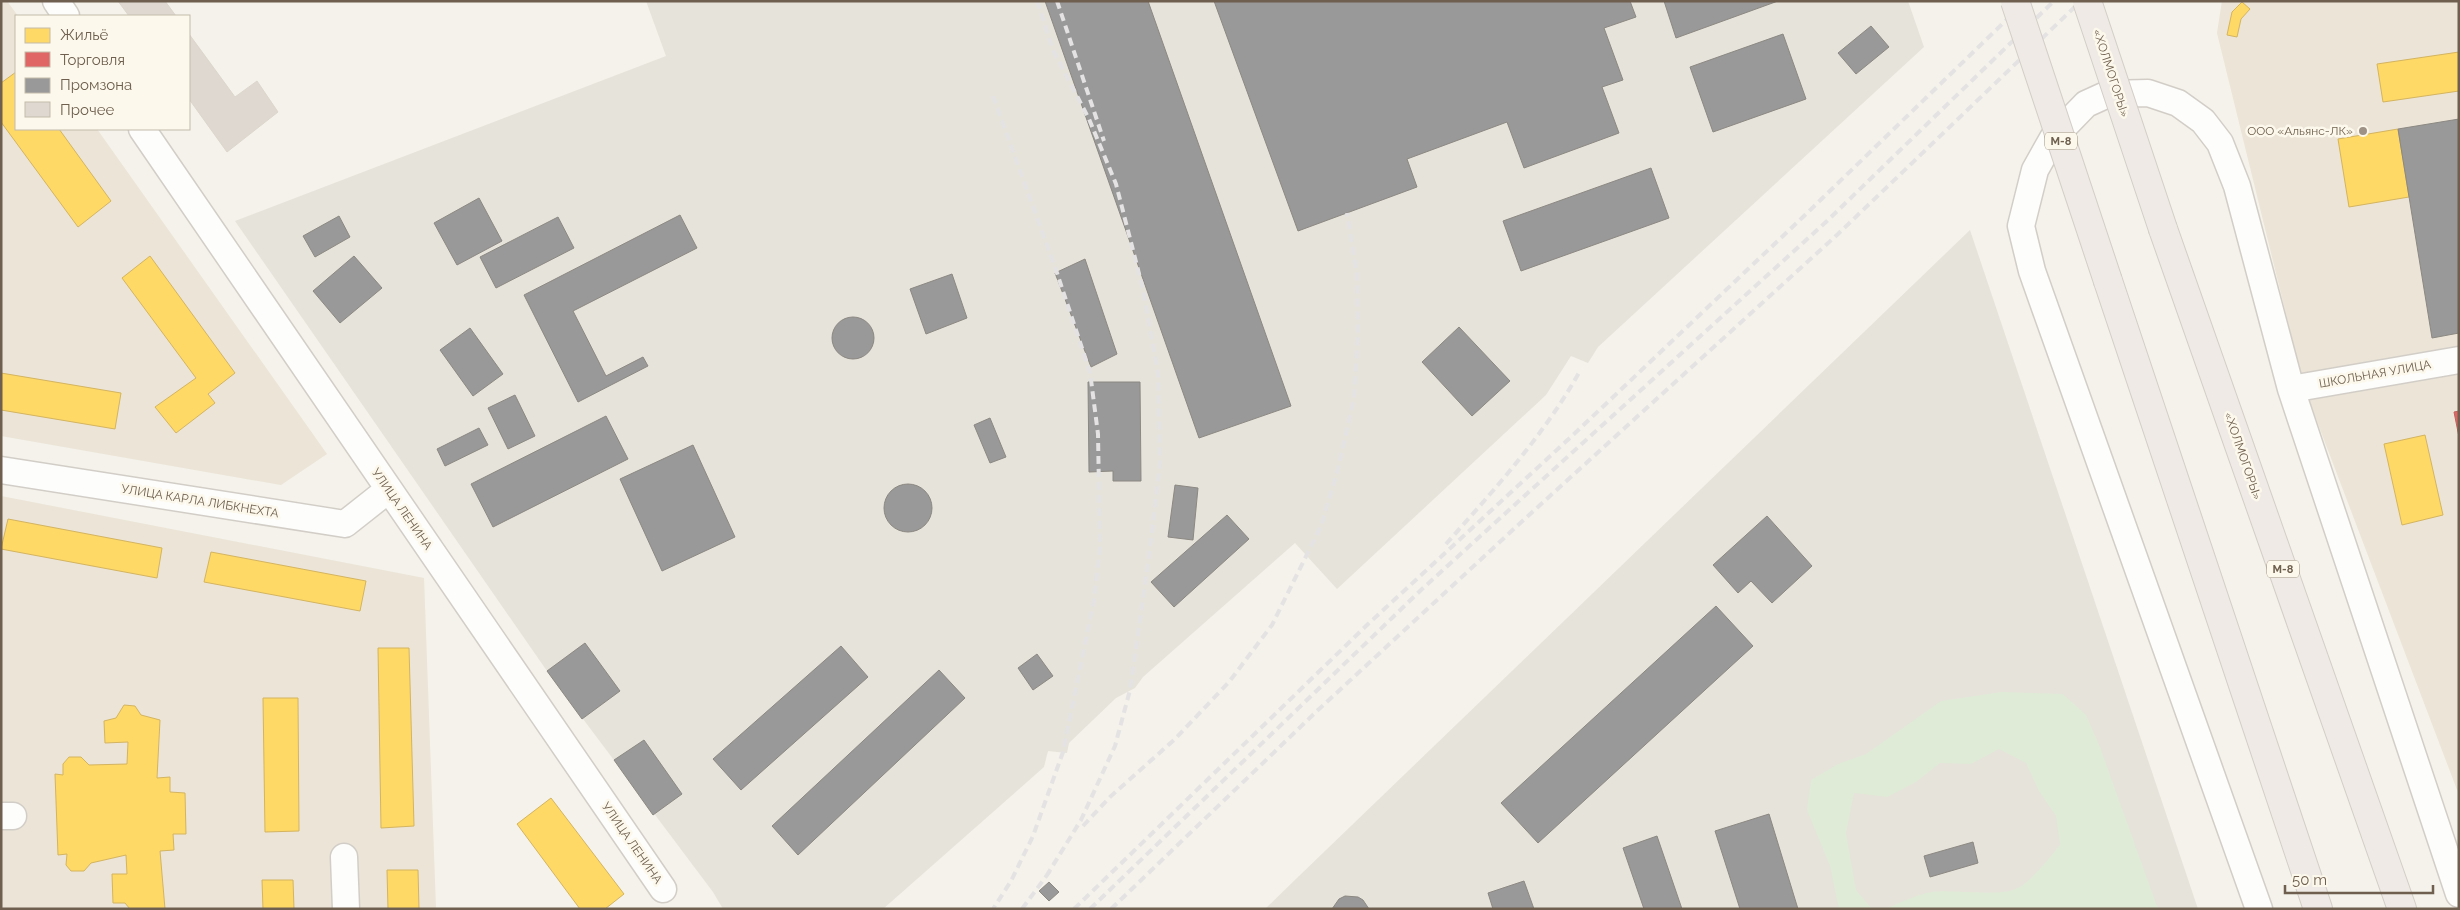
<svg xmlns="http://www.w3.org/2000/svg" width="2460" height="910" font-family="Raleway,sans-serif">
  <style>
    .residential { fill: #ebe4d7 }
    .industrial { fill: #e6e3db }
    .green { fill: #dfebd6 }
    .homes { fill: #ffd966; stroke: #d4b45f }
    .shops { fill: #e06666; stroke: #be645f }
    .industry { fill: #999; stroke: #8c8882 }
    .building { fill: #ded8d0; stroke: #dcd6cd }
    .lines { fill: none; stroke-linecap: round; stroke-linejoin: round }
    .minor-casing { stroke: #d2cec7; stroke-width: 29 }
    .highway-casing { stroke: #d3cec7; stroke-width: 30 }
    .minor { stroke: #fdfdfc; stroke-width: 26 }
    .highway { stroke: #efeae5; stroke-width: 28 }
    .rail { stroke: #e4e2e3; stroke-width: 4; stroke-dasharray: 8 5; stroke-linecap: butt }
    .highway-bridge-casing { stroke: #d3cec7; stroke-width: 30; stroke-linecap: butt }
    .highway-bridge { stroke: #efeae5; stroke-width: 28 }
    .poi-dot { fill: #9d9285; stroke: #fcf8eb; stroke-width: 2 }
    .labels { text-anchor: middle; dominant-baseline: central; stroke-width: 5; stroke-linejoin: round; paint-order: stroke }
    .shield { fill: #fcf8eb; stroke: #998d7d; stroke-width: 1 }
    .shield-label { font-size: 11px; font-weight: bold; fill: #6e5f4e }
    .street-label { font-size: 12px; fill: #6e5f4e; stroke: #fcf8eb }
    .poi-label { font-size: 12px; fill: #6e5f4e; stroke: #fcf8eb; text-anchor: end }
  </style>
  <rect width="100%" height="100%" fill="#f4f2ea"/>
  <path class="residential" d="M1,1H7L18,16L16,129H97L327,454L281,485L1,436Z
    M2222,1H2459V795L2304,387L2217,33Z
    M1,496L424,578L436,909H1Z"/>
  <path class="industrial" d="M646,1H1908L1924,47L1598,347L1588,363L1571,356L1546,395L1337,589L1295,543L1143,677L1135,688L1116,698L1069,743L1067,753L1048,751L1044,767L883,909H723L713,892L547,671L235,221L666,56Z
    M1970,230L2198,909H1265L1298,877Z"/>
  <path class="green" d="M2001,692L2063,694L2086,715L2100,747L2158,909H1885C1900,903 1917,894 1932,892C1956,889 2002,898 2020,887C2036,876 2048,859 2060,845L2056,816L2039,791L2026,763L1999,749L1971,764L1940,763L1916,782L1887,797L1854,793L1846,833L1856,890L1872,909H1839L1830,866L1807,810L1811,780L1838,764L1866,754L1941,701Z"/>
  <path class="homes" d="M2242,2L2250,9L2241,19L2237,37L2227,35L2232,12Z
    M2459,52V91L2383,102L2377,64Z
    M16,72V129H59L111,201L78,227L1,122V83Z
    M2398,129L2409,197L2349,207L2338,139Z
    M150,256L235,373L208,394L215,403L176,433L155,407L196,378L122,278Z
    M1,373L121,393L115,429L1,410Z
    M2425,435L2443,515L2402,525L2384,444Z
    M8,519L162,548L157,578L1,549Z
    M211,552L366,581L360,611L204,582Z
    M378,648H409L414,826L381,828Z
    M263,698H298L299,831L265,832Z
    M124,705L135,706L141,715L160,720L157,778L170,777V792L185,793L186,834H173L174,850L160,851L165,909H130L125,903H113L112,874H127L126,855L91,863L84,871H71L66,865L67,854L58,855L55,774L63,775V764L69,757H81L89,765L127,764L128,742L105,743L104,721L116,718Z
    M551,798L624,894L605,909H580L517,824Z
    M387,870H418L419,909H388Z
    M262,880H293L294,909H263Z"/>
  <path class="shops" d="M2459,411V437L2454,412Z"/>
  <path class="industry" d="M1045,1H1148L1291,406L1199,438Z
    M1214,1H1630L1636,17L1604,28L1623,80L1602,87L1619,133L1524,168L1507,122L1407,159L1417,187L1298,231Z
    M1664,1H1778L1676,38Z
    M1871,26L1889,47L1856,74L1838,53Z
    M1783,34L1806,99L1713,132L1690,67Z
    M2459,119V333L2432,338L2398,129Z
    M1651,168L1669,218L1521,271L1503,221Z
    M479,198L502,241L457,265L434,223Z
    M680,215L697,248L573,311L606,376L643,357L648,366L578,402L524,295Z
    M339,216L350,237L315,257L303,236Z
    M558,217L574,248L496,288L480,257Z
    M354,256L382,288L340,323L313,291Z
    M1085,259L1117,354L1091,367L1055,273Z
    M952,274L967,318L926,334L910,289Z
    M832 338a21 21 0 1 1 42 0a21 21 0 1 1-42 0Z
    M1459,327L1510,381L1472,416L1422,362Z
    M470,328L503,374L473,396L440,350Z
    M1088,382H1140L1141,481H1113V471L1089,472Z
    M515,395L535,436L508,449L488,408Z
    M606,416L628,459L493,527L471,484Z
    M990,418L1006,457L990,463L974,425Z
    M479,428L488,445L445,466L437,449Z
    M693,445L735,537L662,571L620,479Z
    M884 508a24 24 0 1 1 48 0a24 24 0 1 1-48 0Z
    M1175,485L1198,488L1193,540L1168,537Z
    M1227,515L1249,539L1174,607L1151,582Z
    M1767,516L1812,566L1772,603L1751,581L1738,593L1713,565Z
    M1716,606L1753,646L1538,843L1501,803Z
    M585,643L620,691L582,719L547,671Z
    M841,646L868,677L741,790L713,759Z
    M1037,654L1053,676L1033,690L1018,668Z
    M939,670L965,698L798,855L772,826Z
    M644,740L682,794L653,815L614,760Z
    M1769,814L1798,909H1740L1715,831Z
    M1657,836L1682,909H1644L1623,848Z
    M1973,842L1978,863L1930,877L1924,856Z
    M1524,881L1534,909H1493L1488,893Z
    M1049,882L1059,892L1049,901L1039,891Z
    M1345,896L1358,897L1363,900L1369,909H1332L1339,899Z"/>
  <path class="building" d="M118,1H165L176,16H129Z
    M189,34L235,97L257,81L278,112L227,152L189,99Z"/>
  <g class="lines">
    <g class="minor-casing">
      <path id="minor" d="M56,1L66,16
        M142,129L663,889
        M2291,389L2459,360
        M1,470L345,524L388,490
        M1,816H13
        M344,857L346,909
        M2259,909L2032,271L2021,226L2035,170L2053,138L2086,104L2108,94L2148,93L2178,103L2203,121L2220,143L2237,186L2291,389L2459,894"/>
    </g>
    <g class="highway-casing">
      <path id="highway" d="M2163,229L2402,909
        M2108,281L2318,909"/>
    </g>
    <use href="#minor" class="minor"/>
    <use href="#highway" class="highway"/>
    <path class="rail" d="M1037,1L1053,50L1089,119L1116,184L1143,289L1158,373L1160,463L1150,549L1130,690L1115,746L1081,820L1047,875
      M1057,1L1104,141
      M993,96L1056,270L1090,372L1098,434L1100,548L1094,600L1063,752L1033,836L1011,881L993,909
      M1446,544C1494,490 1545,434 1580,371
      M1083,826L1110,797L1175,739L1229,682L1272,625L1321,526L1338,469L1354,398L1358,334L1357,274L1347,213
      M1022,909L1050,871
      M1074,909L1367,625L1573,435L1804,216L2026,1
      M1090,909L1421,590L1827,221L2054,1
      M1111,909L1317,711L1517,526L1838,234L2081,1"/>
    <g class="highway-bridge-casing">
      <path id="highway-bridge" d="M2015,1L2108,281
        M2087,1L2163,229"/>
    </g>
    <use href="#highway-bridge" class="highway-bridge"/>
  </g>
  <circle class="poi-dot" cx="2363" cy="131" r="5"/>
  <g class="labels">
    <g class="shield">
      <rect x="2045" y="132.5" width="32" height="17" rx="4"/>
      <rect x="2267" y="560.5" width="32" height="17" rx="4"/>
    </g>
    <g class="shield-label">
      <text x="2061" y="141">М-8</text>
      <text x="2283" y="569">М-8</text>
    </g>
    <g class="street-label">
      <text transform="translate(2111 73) rotate(72)">«ХОЛМОГОРЫ»</text>
      <text transform="translate(2375 374) rotate(-10)">ШКОЛЬНАЯ УЛИЦА</text>
      <text transform="translate(2243 456) rotate(71)">«ХОЛМОГОРЫ»</text>
      <text transform="translate(200 501) rotate(9)">УЛИЦА КАРЛА ЛИБКНЕХТА</text>
      <text transform="translate(402 509) rotate(55)">УЛИЦА ЛЕНИНА</text>
      <text transform="translate(632 843) rotate(55)">УЛИЦА ЛЕНИНА</text>
    </g>
    <g class="poi-label">
      <text x="2353" y="131">ООО «Альянс-ЛК»</text>
    </g>
  </g>
  <rect width="2460" height="910" fill="none" stroke="#6e5f4e" stroke-width="5"/>
  <rect x="15" y="15" width="175" height="115" fill="#fcf8eb" stroke="#c3bbac"/>
  <rect x="25" y="28" width="25" height="15" fill="#ffd966" stroke="#c3bbac"/>
  <text x="60" y="40" font-size="15" fill="#6e5f4e">Жильё</text>
  <rect x="25" y="52" width="25" height="15" fill="#e06666" stroke="#c3bbac"/>
  <text x="60" y="65" font-size="15" fill="#6e5f4e">Торговля</text>
  <rect x="25" y="78" width="25" height="15" fill="#999999" stroke="#c3bbac"/>
  <text x="60" y="90" font-size="15" fill="#6e5f4e">Промзона</text>
  <rect x="25" y="102" width="25" height="15" fill="#ded8d0" stroke="#c3bbac"/>
  <text x="60" y="115" font-size="15" fill="#6e5f4e">Прочее</text>
  <path d="M2285 885v8h148v-8" fill="none" stroke="#6e5f4e" stroke-width="2.5"/>
  <text x="2292" y="885" font-size="15" fill="#6e5f4e" stroke="#fcf8eb" stroke-width="4" paint-order="stroke">50 m</text>
</svg>
